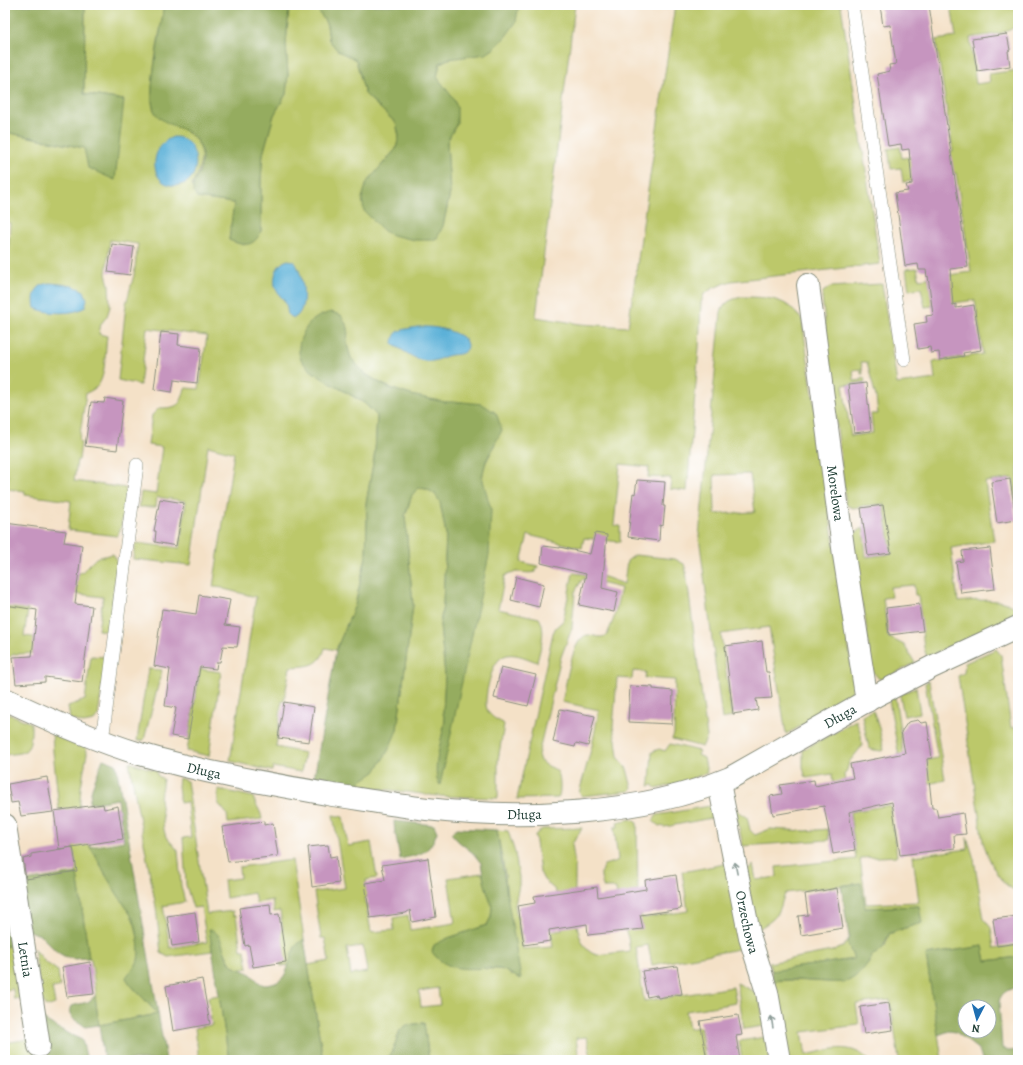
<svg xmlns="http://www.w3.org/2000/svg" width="1023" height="1065" font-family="Alegreya,serif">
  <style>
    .green { fill: #bcc86a; stroke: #6e824f; fill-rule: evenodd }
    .forest { fill: #95ac5e; stroke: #5a7449; fill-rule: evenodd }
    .water { fill: #5cb1d8; stroke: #3e7786 }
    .building { fill: #c695bf }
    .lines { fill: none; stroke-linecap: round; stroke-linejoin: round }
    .service-casing { stroke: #8a8f7e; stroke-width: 14 }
    .minor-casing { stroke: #8a8f7e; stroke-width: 24 }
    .service { stroke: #fff; stroke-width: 13 }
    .minor { stroke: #fff; stroke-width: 22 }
    .oneway { stroke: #8f9e9a }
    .labels { text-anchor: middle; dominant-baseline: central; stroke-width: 3.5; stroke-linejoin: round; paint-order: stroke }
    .street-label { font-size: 14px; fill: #1f3d34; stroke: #fff }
  </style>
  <rect width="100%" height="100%" fill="#fff"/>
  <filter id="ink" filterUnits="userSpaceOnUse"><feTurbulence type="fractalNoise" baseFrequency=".025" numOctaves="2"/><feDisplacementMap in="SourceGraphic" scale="8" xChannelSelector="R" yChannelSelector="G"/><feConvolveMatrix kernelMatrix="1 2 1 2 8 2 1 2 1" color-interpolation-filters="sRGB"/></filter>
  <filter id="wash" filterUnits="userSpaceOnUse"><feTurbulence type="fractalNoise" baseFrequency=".012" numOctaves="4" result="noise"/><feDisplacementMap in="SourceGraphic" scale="16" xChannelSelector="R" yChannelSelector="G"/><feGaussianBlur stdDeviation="0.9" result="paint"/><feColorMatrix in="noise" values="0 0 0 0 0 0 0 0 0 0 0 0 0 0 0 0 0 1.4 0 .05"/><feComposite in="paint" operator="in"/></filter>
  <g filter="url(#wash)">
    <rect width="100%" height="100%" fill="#f4e1c7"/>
    <path class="green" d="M85,5H163C164,15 161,25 159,35C156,55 152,75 152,96C152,99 152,105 153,108C157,117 165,120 174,124C206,141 207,154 192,185L197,198L234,203L229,240L244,245L261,231V179L263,154L274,115L286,94L288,75L286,44L289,9L293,5H315L317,6L327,25L329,40L356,60L365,94L396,123L399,136L396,149L379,168L443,226L450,193L447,142L457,123L437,77L440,63L448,59L462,56L518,9L516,5H575L536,317L580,324L628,327L675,5H841L880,264L731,281L713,288L704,294L701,303L699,347L687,491L670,489L671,478L648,477L649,467L620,464L614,525L620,526V542L584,538L582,548L528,535L521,562L538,566L535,572C525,575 514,568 505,576L498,609L539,618C547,630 540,649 537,662C528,659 517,653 507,655C503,656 499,659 497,662C491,669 483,701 487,709C489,716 497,720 503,723L504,725L498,760V798L438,796L342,784L358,783L397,730L413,605L405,516L412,494L418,488L427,489L435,494L440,502L446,534L443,604L440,625L445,675L443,713L445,720L437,763V780L484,489C480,470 485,463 495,446L462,402C456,402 450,403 444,402C416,399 366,384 351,358C346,349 347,338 348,328L319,376L364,403L377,416L375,452L366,504L367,520L366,557L355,605L336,650L325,648C320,667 308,666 290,667L284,701H282L276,747L305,753L301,772L273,767L272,771L230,761L256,597L224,589L223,588L215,587H213L234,453L208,446L191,565L133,559L135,543L180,548L186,501L157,497L156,507H139L141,492L156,494L162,447L148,445L152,415L159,408C177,408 181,406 185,388L199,389L207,336L147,328L140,385L118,380L126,304L134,275L138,244L110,240L106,274L109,285L110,307L107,316L101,324L99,334L107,336C105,349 106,374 99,384C95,389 91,391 86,393L79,441L81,442L79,460H77L74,481L126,488L121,528L117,536L68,530L71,501L25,495V491L7,489L8,475L5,474V317L10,223L5,222V132L84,148L124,100L84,94Z
      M951,5H1015C1016,11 1018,18 1016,24C1012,35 981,35 970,38L976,84L990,82L989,74L1018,70V509L1013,478L985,482L994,541L951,548L958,602C972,600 1016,596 1018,614L927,657L924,648L918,595H915L914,585L890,587L892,597L883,598L888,637L904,645L915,663L886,678L879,679L874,673L871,665L864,609L859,597L850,536L863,528L866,557L892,554L884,504L861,506V507L853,508L846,505L822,297L823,292L830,287L882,284L897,384L935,379L933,362L983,354L975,300L925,307L921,288L909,290L906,269L917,268L919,279L971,272L956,173L937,175H911L912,181L903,182L901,168L891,169L888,149L900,147L902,158L953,151L936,40L956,37ZM861,362H867L876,397L878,414H871L873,433L851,436L843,385L865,382L864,378L862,377V380L854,381L853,370L861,369V374H863Z
      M743,297C758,297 778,297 790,307C794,311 798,315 802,319L854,685L850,696L845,703L786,734L769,627L721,634L732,717L722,719L699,536L721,312C725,301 732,299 743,297ZM750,474L755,512L715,514L714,475Z
      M113,554L117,560L109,631L98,630L103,597L62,592L78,574L82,572L96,558Z
      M635,555L675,559L684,564L686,571L707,737L702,747L672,739L674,734L675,680L645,678L646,672L633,671L632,679L617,678L613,727L616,740L618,757L627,769L632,788L630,791L582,796L579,793L592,746L599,710L562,702C566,686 571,646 583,637C590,631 598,641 607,635L614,618L621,588L583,579L581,581L575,592L572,628L561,657L538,755L540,761C553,771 560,765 560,786C560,790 560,794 558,798L517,799L553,633L556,627L563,621L573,573L605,577L624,584L627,561Z
      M5,607L28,610L24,636L42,638V653L14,654L8,658L5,656C5,649 9,643 10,635H5Z
      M996,649L1001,655L1011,728L1018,727V892C997,883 990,861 983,842L958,676L964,673L965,663Z
      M91,656L106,657L98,716L94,721L83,723L70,719L68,706L85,700Z
      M148,669L162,670L144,740L140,741H137Z
      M200,669L221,672L209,756L187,751Z
      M929,681L945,780L905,790L889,700L895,697C899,720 901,741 905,764L938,758L925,683Z
      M916,687L920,713L904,716L900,695Z
      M873,710L879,728L884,750L882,751L874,750L869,748L868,743L862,716Z
      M5,712L31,723C31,730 32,747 25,751C20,754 11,754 5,755Z
      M856,720L861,734L862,746L849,762L847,770L844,775L847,796L834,798L832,774L806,778L803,768V750Z
      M52,731L56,736L86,746L87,753L81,787L79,812L61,827L53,751Z
      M670,744L699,751L698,755L704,758L707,773L676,784L656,789L653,785L649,786L650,782L652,752L659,749L665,751Z
      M129,762L157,771V775L163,779L160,798L164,830L166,837L176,848L178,851L181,886L185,902L163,906L170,948L207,942L201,907L193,908L186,885L183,838L191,837L187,802L180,803L178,787L179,778L187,781L207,914L233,911V916L236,915L241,950H245L248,968L238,970L231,964L223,949L210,929L212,951L168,957L161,953L156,907Z
      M218,789L253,797C255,805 261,810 262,819L228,823L227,814L218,803Z
      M890,805L897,856L860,858L866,904L919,902L913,856L968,849L967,837L974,859L984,919L991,928L994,948L1018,945V957L986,961L983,946L926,955L942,1060H899L890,1000L856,1004L859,1025L802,1032L806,1055C829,1050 849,1041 869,1060H787L773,981L790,980L830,982L870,962L871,956L885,946L889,934L917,924L919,906L864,908L860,883L786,893C782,898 782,905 779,911C775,920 763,926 755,931L746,872L753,864L756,880L777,877L776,867L856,859L850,812Z
      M710,806L718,813L744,948L652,965L648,945L636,947L644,1001L733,987L736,1003L686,1011L689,1029L700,1027L705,1060H591L587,1037L576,1038L579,1060H429L424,1023L407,1025L400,1030L391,1055L382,1060H323L308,965L329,961L325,938H321L314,892L345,888L333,815L343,817L348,846L371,842L377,878L366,880L368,897H365L371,932L394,930L393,918L408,915L410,930L455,923L448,878L482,873L492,907L491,917L487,925L473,930L448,938L486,969H498L506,971L512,976L505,874L497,830L508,831L515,853L519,877V885L515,905L523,949L553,947L551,932L562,930L558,896L554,889L544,880L540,872L535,835L542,829L582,828L580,832L572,844C573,852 574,859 575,866C576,887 569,949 597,955L630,951L628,937L620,919L616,888H604C601,881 599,872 604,865L617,861L618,859L614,827H618L617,822L631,819L637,823L638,904L641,916L644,918L688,911L682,872L725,864L716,817L665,827L659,826L653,821L657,815ZM363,946L367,972L351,975L347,948ZM438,988L440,1005L421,1007L419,991Z
      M735,809L747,817L750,830L755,835L770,829L806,831L828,829L829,840L743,846Z
      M87,838L90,847L99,860L103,871L133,918C137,930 141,949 138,962C136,970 132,977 130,984L158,1014L99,1025L95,996L96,992L91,959L89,958L72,840Z
      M292,860L304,939L296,946L289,965L281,966L275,932L283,930L280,911L274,912L272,900L256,903L254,893L226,898L224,880L240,878L239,867Z
      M847,942L854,959L772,971L769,963L832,951L843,947Z
      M5,946L14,947L26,998L14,999L13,989L5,990Z
      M34,948L45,962L58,971L60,987L52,988L55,1004L46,1007L41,998Z
      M737,983L759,994L764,1026L744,1029Z
      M219,995L229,1060H199L195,1028L212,1025L208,997Z
      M766,1037L770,1060H742L739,1041Z
      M29,1039L33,1041L35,1060H5V1043Z"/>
    <path class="forest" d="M5,5H85L84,94L124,100L115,180L88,168L84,148L5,132Z
      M163,5H293L289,9L286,44L288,75L286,94L274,115L263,154L261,179V231C254,248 243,246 229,240L234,203L197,198C195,194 192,191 193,187C193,183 196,179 197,176C202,168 203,157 201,149C193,126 168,129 156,114C143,97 164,28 163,5Z
      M315,5H516L518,9L516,22L506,36L495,48L486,54L448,59L440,63L437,77L453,98L457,107V123L447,142L450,193L443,226L437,238L432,240H415L392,235L384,231L364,211L362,198L367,182L396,149L399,136L396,123L365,94L356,60L338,51L329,40L327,25Z
      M331,312L341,315L348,328L347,344L351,358L365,374L387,387L411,395L445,402H462L482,404L496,413L502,430L486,461L482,477L491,510L489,555L440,785C430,772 443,737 445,720L443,713L445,675L440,625L443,604L446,534L440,502L435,494L427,489L418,488L412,495L405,516L413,605L397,730L388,751L375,772L358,783L342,784L314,779L336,650L355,605L366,557L367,520L366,504L375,452L377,416C373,412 369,407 364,403C348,391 307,375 300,357C298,351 299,341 302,336C308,321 317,316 331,312Z
      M103,759L116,764L166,1060H90L104,1058L99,1025L85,1027C79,1020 65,1019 71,1006L88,1002L95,996L99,1025L158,1014L130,984L126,978C129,971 136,968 138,960C140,950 138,937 136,927C134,917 120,899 114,889C105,875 99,860 90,847L124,841L118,799L89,804L92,788Z
      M394,821L434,825L437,832C429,854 422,854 400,859L396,836L395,835Z
      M457,828L497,830C504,880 513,929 521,979C513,976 506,970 499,969C474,966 450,976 432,952L434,945L448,938L487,925L491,917L492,907L484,881L481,863L473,853L458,841L451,833Z
      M77,873L89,958L73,959L64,956L57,952L40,935L29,931L20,882Z
      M861,883L865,908L919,906L922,923L895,931L889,934C882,947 886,949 871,956C869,965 857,977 848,981C840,984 820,981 811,981C798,980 786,979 773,981L771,971L854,959L847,942L849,936L841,886Z
      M5,897L14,947L5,946Z
      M209,929C224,932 222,954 231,964C236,970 243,969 249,973C256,977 258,985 266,985C291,983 286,963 295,947C297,944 301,941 304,939L323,1060H229Z
      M983,946L986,961L1018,957V987C1009,989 1001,992 999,1002L1002,1048L1008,1051L1018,1050V1060H982L979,1050L956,1032L949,1031L938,1035L926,955ZM965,1007H989V1031H965Z
      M41,1018L67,1033L82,1040L87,1060H48Z
      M424,1023L429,1060H382L391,1055L400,1030L407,1025Z"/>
    <path class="water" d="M173,137C199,135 205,181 179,185C150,190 146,147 173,137Z
      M288,260L294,261C303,272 310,310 294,318L288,315C287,311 287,306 285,302C283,298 278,295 276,289C272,279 276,263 288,260Z
      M50,283C62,284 74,285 84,291L87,299L85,307C75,315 46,314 35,308C32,295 36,284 50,283Z
      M417,327C434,326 451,329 465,339L468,348C463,355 458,354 451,355C444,356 439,360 433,361C417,363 407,352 395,346L393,343C394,328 404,330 417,327Z"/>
    <g id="blocks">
      <path class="building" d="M880,5H929L968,267L950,269L953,305L956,304V308L974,305L981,350L963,353L964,356L940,360L939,352L931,353L930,347L918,349L914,324L927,322L926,316L933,315L928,276L927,277L926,270H919L918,264L905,266L895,193L908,191L906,185L912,184L909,149L902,150L901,144L888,146L877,74L890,71L889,65L896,64L890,25L883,26Z
        M1007,34L1010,50L1008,51L1010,66L977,71L972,39Z
        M112,244L134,247L130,275L108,272Z
        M161,332L179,334L178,345L201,348L197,383L174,380L172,392L154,389Z
        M866,383L871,431L854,433L848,385Z
        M105,398L123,401L117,450L85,446L91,402L104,403Z
        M1010,479L1016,520L997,523L991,482Z
        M637,480L665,482L663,506H665L663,526L660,525L659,541L628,537L633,493L635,494Z
        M160,499L184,503L176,546L155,542L156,531H154Z
        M883,505L891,553L868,556L861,508Z
        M5,523L66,531L64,542L82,545L75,604L92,606L82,682L45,677V682L16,684L13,657L32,656L37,610L5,605Z
        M595,533L607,535L602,588L618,592L614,612L579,605L586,574L541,563L543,546L560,548V547L590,554Z
        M990,548L995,589L961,593L956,562L963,561L962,551Z
        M516,577L544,584L539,607L511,600Z
        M199,595L230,600L225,625L240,627L237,647L223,646L220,662H217L216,669L200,667L188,739L171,736L176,708L165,706L170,669L154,666L162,609L196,614Z
        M919,604L923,631L889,635L886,608Z
        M762,641L766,672H769L772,698L756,699L758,710L733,714L725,646Z
        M501,667L536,675L528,706L494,698Z
        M630,686L653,687V689L673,691L672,724L628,722Z
        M284,702L314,707L309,742L278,738Z
        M560,709L595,716L588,746L576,743L575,747L553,742Z
        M918,720L921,723L927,722L932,758L927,759L932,808H936L938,817L963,813L966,834L954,835L955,848L900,855L892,802L849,812L855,850L833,854L824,806L773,815L770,796L782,794L780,785L814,780L815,786L853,778L850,764L905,753L901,732L908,722Z
        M47,777L53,812L21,816L18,802L11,803L8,784Z
        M103,804L104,809L118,806L123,839L59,849L54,811Z
        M264,821V825L273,823L278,856L228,862L222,827Z
        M328,845L330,857L336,856L339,883L312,887L308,847Z
        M73,847L77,871L26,879L23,859L31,857V854Z
        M428,858L436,917L412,922L410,910L406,913L370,918L365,883L385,880L382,865Z
        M676,875L681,909L640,915L643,929L588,935L587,924L549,930L550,941L524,945L518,906L535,903L534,896L597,887L598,897L646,889L645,880Z
        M837,888L843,928L801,935L798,916L808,915L805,894Z
        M270,904L271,915L279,914L286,962L253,967L249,945L245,946L239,908Z
        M195,912L199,942L172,946L167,916Z
        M1018,916V943L997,946L993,919Z
        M90,962L94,994L67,997L62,967Z
        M677,966L682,994L658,998L657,995L647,997L642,971Z
        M202,979L210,1024L173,1031L166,986Z
        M889,1003L893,1030L864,1034L860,1007Z
        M738,1015L742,1035L736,1036L740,1060H707L700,1021Z"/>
    </g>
  </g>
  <g filter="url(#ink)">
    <use href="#blocks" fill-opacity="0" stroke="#8a8f7e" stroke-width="1"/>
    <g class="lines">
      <g class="service-casing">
        <path id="service" d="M852,5L904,360
          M102,741L137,465"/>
      </g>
      <g class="minor-casing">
        <g id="minor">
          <path id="s1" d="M808,285L844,555L867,701"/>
          <path id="s2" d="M5,699C49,720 94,740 140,754C201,772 264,783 327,794C360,799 394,805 427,809C522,820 641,815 730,778L877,695L934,666L1018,627"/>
          <path id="s3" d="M719,783L750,938L767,992L779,1060"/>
          <path id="s4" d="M5,825L39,1046"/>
        </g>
      </g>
      <use href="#service" class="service"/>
      <use href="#minor" class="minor"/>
    </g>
    <defs><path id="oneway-shaft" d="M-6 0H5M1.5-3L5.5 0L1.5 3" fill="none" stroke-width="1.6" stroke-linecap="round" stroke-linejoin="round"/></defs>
    <g class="oneway">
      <use href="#oneway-shaft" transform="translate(736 868) rotate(-101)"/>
      <use href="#oneway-shaft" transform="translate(772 1022) rotate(-99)"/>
    </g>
  </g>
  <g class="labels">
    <g class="street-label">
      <text stroke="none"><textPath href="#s1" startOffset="210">Morelowa</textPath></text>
      <text stroke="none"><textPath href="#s2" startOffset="872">Długa</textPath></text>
      <text stroke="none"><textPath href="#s2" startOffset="212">Długa</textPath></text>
      <text stroke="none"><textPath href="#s2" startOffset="536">Długa</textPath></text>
      <text stroke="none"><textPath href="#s3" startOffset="142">Orzechowa</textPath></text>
      <text stroke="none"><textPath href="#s4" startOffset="136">Letnia</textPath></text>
    </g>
  </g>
  <rect width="1023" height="1065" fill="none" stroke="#fff" stroke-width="20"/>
  <g transform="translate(977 1019) rotate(186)"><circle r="19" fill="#ffffff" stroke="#a5b1ae"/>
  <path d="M0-3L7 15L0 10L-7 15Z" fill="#1f6fb2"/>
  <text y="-6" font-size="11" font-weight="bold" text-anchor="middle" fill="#1f3d34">N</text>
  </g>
</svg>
